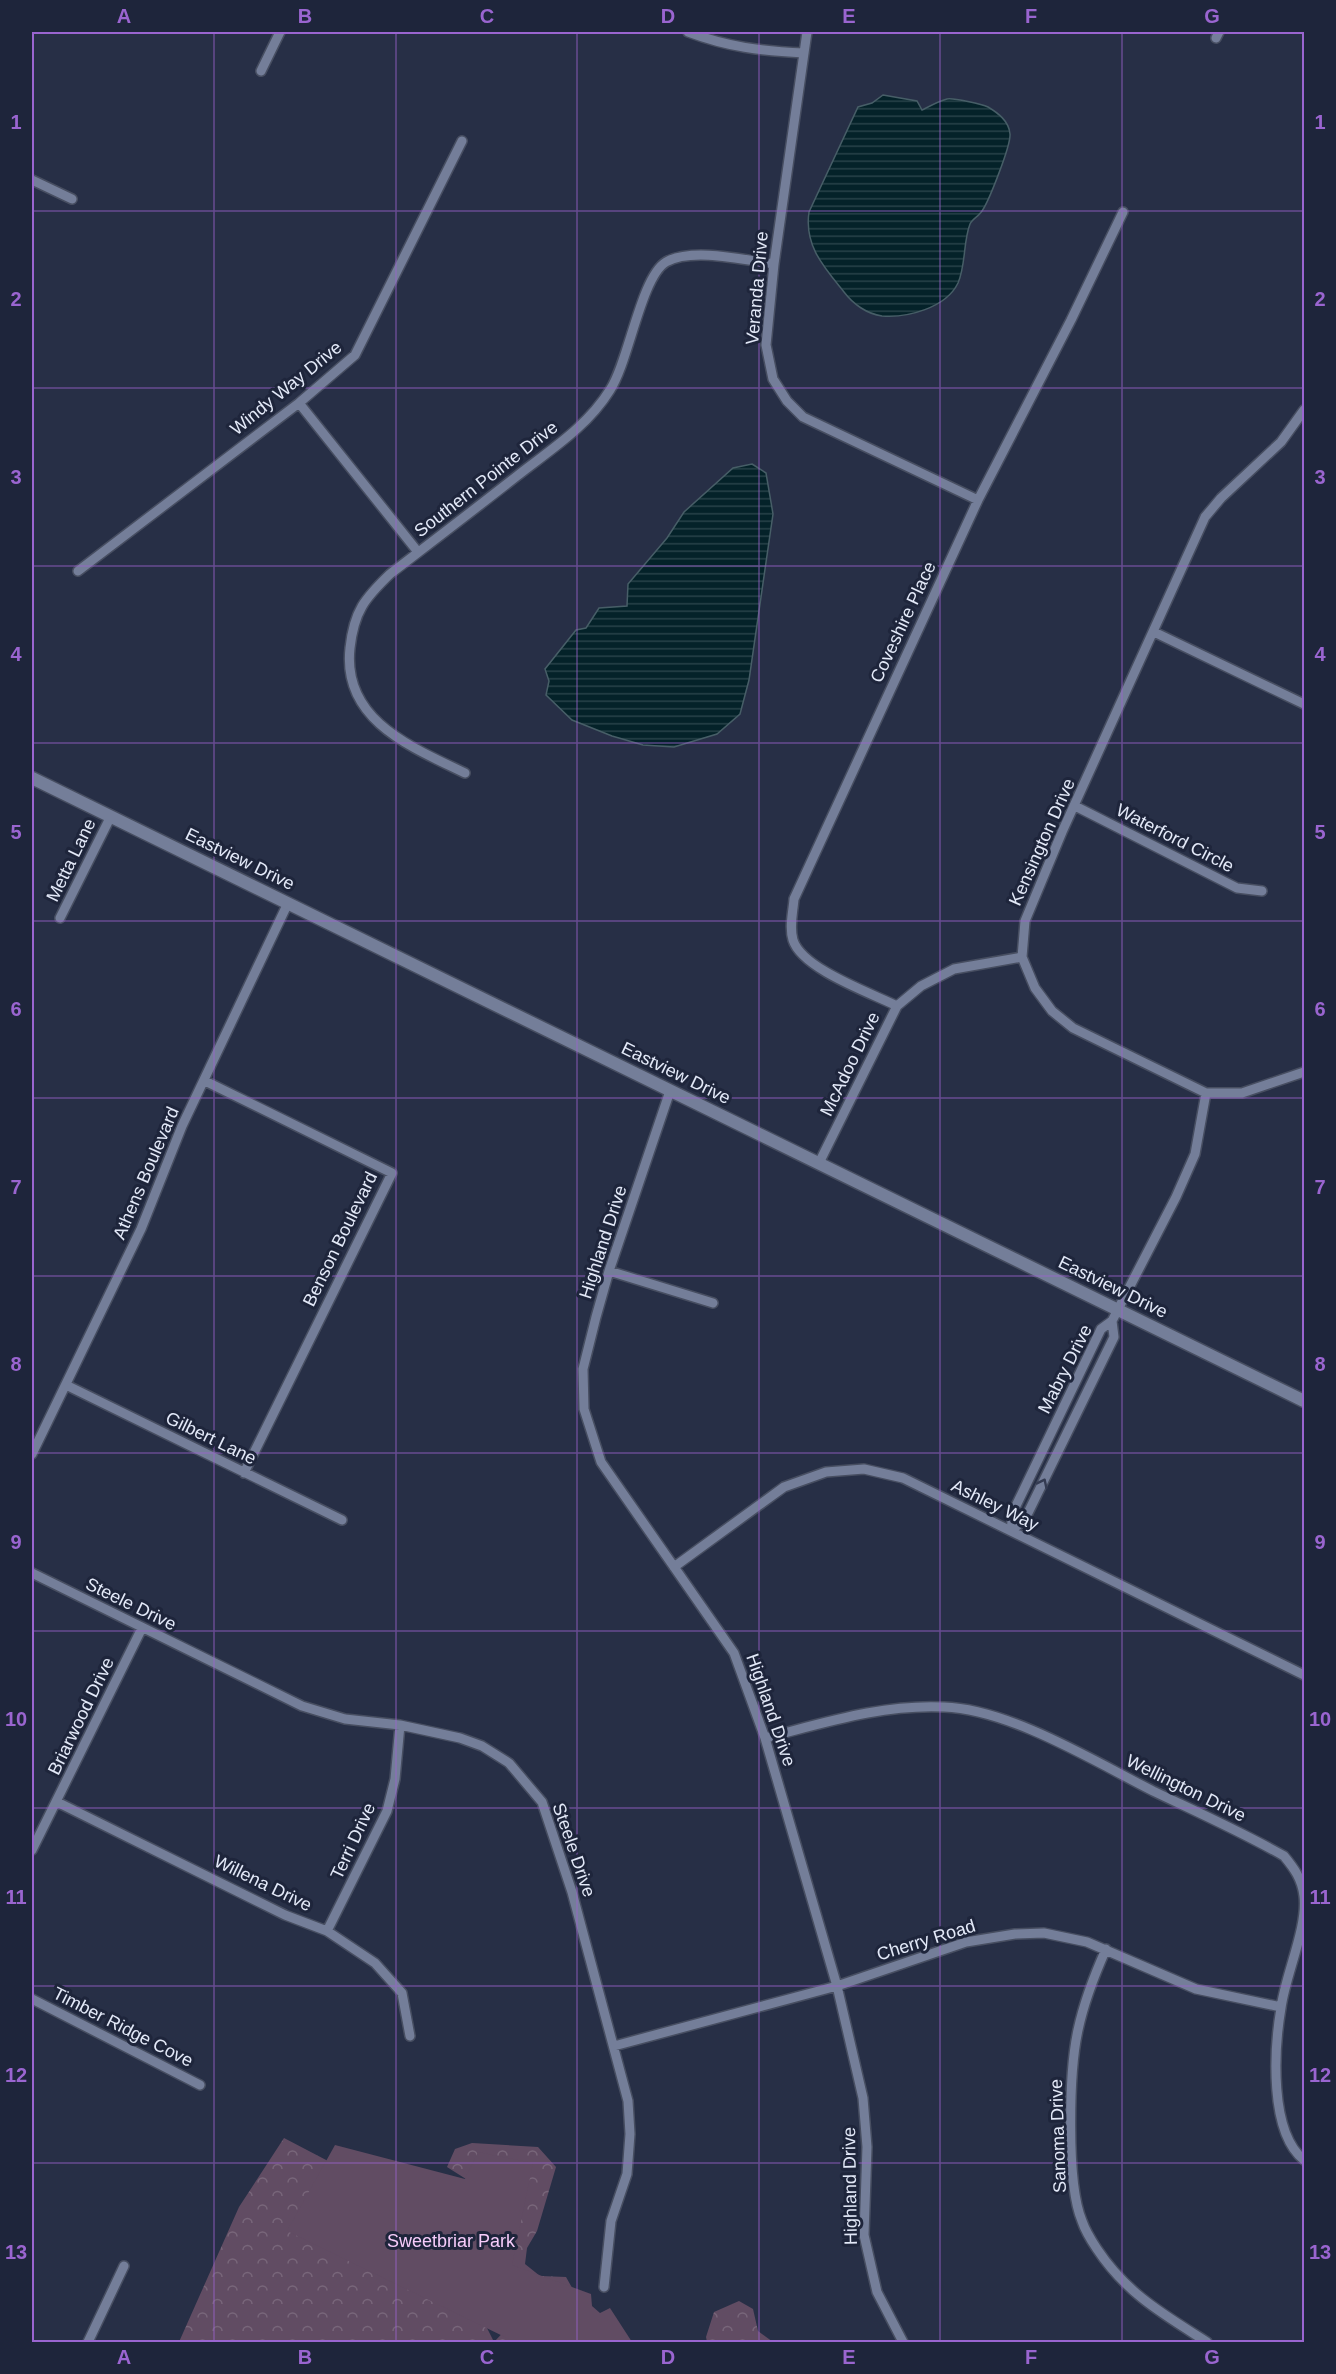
<svg xmlns="http://www.w3.org/2000/svg" width="1336" height="2374" font-family="Helvetica,sans-serif">
  <style>
    .forest { fill: url(#forest-crowns) }
    .green { fill: #614c63 }
    .water { fill: url(#water-rules); stroke: #475e67; stroke-width: 1.5 }
    .lines { fill: none; stroke-linecap: round; stroke-linejoin: round }
    .minor-casing { stroke: #474e61; stroke-width: 12 }
    .tertiary-casing { stroke: #474e61; stroke-width: 15 }
    .minor { stroke: #747e99; stroke-width: 9 }
    .tertiary { stroke: #747e99; stroke-width: 12 }
    .oneway { stroke: #343b52 }
    .grid { fill: none; stroke: #9a65d0; stroke-width: 1.5; stroke-opacity: 0.55 }
    .labels { text-anchor: middle; dominant-baseline: central; stroke-width: 6; stroke-linejoin: round; paint-order: stroke }
    .street-label { font-size: 18px; fill: #e3e9f8; stroke: #1e253b }
    .park-label { font-size: 18px; fill: #f6ccfa; stroke: #1e253b }
    .neatline { fill: none; stroke: #9a65d0; stroke-width: 2 }
    .grid-label { font-size: 20px; text-anchor: middle; font-weight: bold; fill: #9a65d0 }
  </style>
  <defs>
    <pattern id="forest-crowns" width="20" height="18" patternUnits="userSpaceOnUse" patternTransform="scale(1.5)"><rect width="20" height="18" fill="#614c63"/><path d="M2 6a3 3 0 1 1 6 0M12 15a3 3 0 1 1 6 0" fill="none" stroke="#78667a"/></pattern>
    <pattern id="water-rules" width="6" height="5" patternUnits="userSpaceOnUse" patternTransform="scale(1.5)"><rect width="6" height="5" fill="#042229"/><path d="M0 2.5h6" fill="none" stroke="#284249"/></pattern>
  </defs>
  <rect width="100%" height="100%" fill="#272f46"/>
  <path class="forest" d="M284,2138L328,2161L482,2318L494,2342L516,2319L511,2282L477,2186L447,2167L455,2149L472,2143L538,2147L556,2167L537,2231L527,2248L525,2264L540,2276L566,2277L580,2302L630,2342H179L239,2207Z
    M739,2301L753,2309L758,2331L773,2342H707L706,2337L714,2312Z"/>
  <path class="green" d="M335,2145L465,2179L478,2152L533,2163L512,2265L591,2294L592,2306L600,2313L610,2308L632,2342H515L287,2231Z"/>
  <path class="water" d="M883,95L917,101L922,110C930,106 939,101 947,99C954,98 982,104 988,107C998,113 1009,121 1010,134C1011,145 989,201 982,211C979,216 972,219 970,224C963,242 966,265 958,283C946,308 907,318 882,316C867,314 853,304 844,292C824,267 804,246 809,212L858,107L872,103Z
    M752,464L766,473L773,514L749,680L740,714L717,734L674,747L643,745L612,736L572,720L546,695L549,681L545,669L576,630L586,628L599,608L627,606L628,584L667,538L684,512L733,468Z"/>
  <g class="lines">
    <g class="minor-casing">
      <path id="minor" d="M688,32C728,47 761,51 804,53
        M807,32L774,264L766,345L773,379L787,401L803,417L978,500
        M1216,38L1219,32
        M261,71L280,32
        M32,180L72,199
        M299,403L418,552
        M1304,410L1281,442L1221,498L1205,517L1062,832L1025,921L1022,957L1035,988L1052,1011L1073,1028L1206,1093H1242L1304,1072
        M78,571L299,403L355,355L462,141
        M1154,632L1304,704
        M465,773C411,747 342,720 350,648C354,611 365,598 390,574C433,541 475,509 517,476C550,450 587,427 610,390C629,361 641,277 666,262C692,247 745,260 774,264
        M1075,806L1237,888L1262,891
        M60,918L111,816
        M897,1006C871,993 802,969 793,940C789,927 793,912 794,899L978,500L1071,320L1123,212
        M205,1081L392,1173L244,1473
        M670,1091L609,1271L596,1317L583,1369L584,1409L601,1462L734,1653L765,1738L837,1986L863,2098L867,2147L864,2235L877,2292L903,2342
        M819,1163L897,1006L921,986L954,969L1022,957
        M609,1271L713,1303
        M66,1385L342,1520
        M32,1454L141,1229L182,1126L288,903
        M1011,1531L1013,1512L1101,1329L1112,1321L1176,1197L1195,1154L1206,1093
        M1011,1531L1025,1519L1114,1337L1112,1321
        M674,1567L784,1487L826,1472L864,1469L903,1478L1304,1675
        M32,1573L302,1706L345,1719L400,1725L460,1738L482,1746L509,1763L542,1802L572,1892L628,2101L630,2134L627,2174L611,2221L604,2287
        M765,1738C824,1723 882,1704 944,1707C1009,1709 1094,1761 1153,1791C1197,1812 1242,1832 1284,1856C1294,1868 1302,1879 1304,1896C1308,1927 1285,1976 1281,2008C1274,2049 1269,2132 1304,2160
        M57,1802L285,1915L327,1931L375,1963L402,1993L410,2036
        M32,1850L142,1628
        M327,1931L387,1811L395,1779L400,1725
        M1106,1949C1094,1976 1084,2002 1078,2030C1069,2071 1066,2183 1082,2221C1085,2230 1091,2240 1097,2249C1127,2294 1163,2314 1207,2342
        M32,1999L200,2085
        M614,2046L837,1986L966,1942L1015,1934L1044,1933L1087,1942L1196,1989L1281,2007
        M88,2342L124,2266"/>
    </g>
    <g class="tertiary-casing">
      <path id="tertiary" d="M32,778L1304,1401"/>
    </g>
    <use href="#minor" class="minor"/>
    <use href="#tertiary" class="tertiary"/>
  </g>
  <defs><path id="oneway-chevron" d="M-2-3.5L2.5 0L-2 3.5" fill="none" stroke-width="1.6" stroke-linecap="round" stroke-linejoin="round" transform="scale(1.5)"/></defs>
  <use class="oneway" href="#oneway-chevron" transform="translate(1043 1483) rotate(-64)"/>
  <path class="grid" d="M214,32V2342M396,32V2342M577,32V2342M759,32V2342M940,32V2342M1122,32V2342M32,211H1304M32,388H1304M32,566H1304M32,743H1304M32,921H1304M32,1098H1304M32,1276H1304M32,1453H1304M32,1631H1304M32,1808H1304M32,1986H1304M32,2163H1304"/>
  <g class="labels">
    <g class="street-label">
      <text transform="translate(757 288) rotate(-85)">Veranda Drive</text>
      <text transform="translate(286 388) rotate(-39)">Windy Way Drive</text>
      <text transform="translate(486 479) rotate(-38)">Southern Pointe Drive</text>
      <text transform="translate(903 622) rotate(-65)">Coveshire Place</text>
      <text transform="translate(1175 838) rotate(27)">Waterford Circle</text>
      <text transform="translate(1042 842) rotate(-66)">Kensington Drive</text>
      <text transform="translate(240 859) rotate(26)">Eastview Drive</text>
      <text transform="translate(71 860) rotate(-64)">Metta Lane</text>
      <text transform="translate(850 1064) rotate(-64)">McAdoo Drive</text>
      <text transform="translate(676 1073) rotate(26)">Eastview Drive</text>
      <text transform="translate(146 1173) rotate(-67)">Athens Boulevard</text>
      <text transform="translate(340 1239) rotate(-64)">Benson Boulevard</text>
      <text transform="translate(603 1242) rotate(-72)">Highland Drive</text>
      <text transform="translate(1113 1287) rotate(26)">Eastview Drive</text>
      <text transform="translate(1065 1369) rotate(-63)">Mabry Drive</text>
      <text transform="translate(211 1438) rotate(26)">Gilbert Lane</text>
      <text transform="translate(995 1505) rotate(26)">Ashley Way</text>
      <text transform="translate(131 1604) rotate(26)">Steele Drive</text>
      <text transform="translate(771 1710) rotate(71)">Highland Drive</text>
      <text transform="translate(81 1716) rotate(-64)">Briarwood Drive</text>
      <text transform="translate(1186 1788) rotate(26)">Wellington Drive</text>
      <text transform="translate(353 1841) rotate(-65)">Terri Drive</text>
      <text transform="translate(574 1850) rotate(71)">Steele Drive</text>
      <text transform="translate(263 1883) rotate(26)">Willena Drive</text>
      <text transform="translate(926 1940) rotate(-17)">Cherry Road</text>
      <text transform="translate(123 2027) rotate(27)">Timber Ridge Cove</text>
      <text transform="translate(1058 2136) rotate(-92)">Sanoma Drive</text>
      <text transform="translate(850 2186) rotate(-91)">Highland Drive</text>
    </g>
    <g class="park-label">
      <text x="451" y="2241">Sweetbriar Park</text>
    </g>
  </g>
  <rect width="1336" height="2374" fill="none" stroke="#1e253b" stroke-width="66"/>
  <rect x="33" y="33" width="1270" height="2308" class="neatline"/>
  <g class="grid-label">
    <text x="124" y="23">A</text>
    <text x="305" y="23">B</text>
    <text x="487" y="23">C</text>
    <text x="668" y="23">D</text>
    <text x="849" y="23">E</text>
    <text x="1031" y="23">F</text>
    <text x="1212" y="23">G</text>
    <text x="16" y="129">1</text>
    <text x="1320" y="129">1</text>
    <text x="16" y="306">2</text>
    <text x="1320" y="306">2</text>
    <text x="16" y="484">3</text>
    <text x="1320" y="484">3</text>
    <text x="16" y="661">4</text>
    <text x="1320" y="661">4</text>
    <text x="16" y="839">5</text>
    <text x="1320" y="839">5</text>
    <text x="16" y="1016">6</text>
    <text x="1320" y="1016">6</text>
    <text x="16" y="1194">7</text>
    <text x="1320" y="1194">7</text>
    <text x="16" y="1371">8</text>
    <text x="1320" y="1371">8</text>
    <text x="16" y="1549">9</text>
    <text x="1320" y="1549">9</text>
    <text x="16" y="1726">10</text>
    <text x="1320" y="1726">10</text>
    <text x="16" y="1904">11</text>
    <text x="1320" y="1904">11</text>
    <text x="16" y="2082">12</text>
    <text x="1320" y="2082">12</text>
    <text x="16" y="2259">13</text>
    <text x="1320" y="2259">13</text>
    <text x="124" y="2364">A</text>
    <text x="305" y="2364">B</text>
    <text x="487" y="2364">C</text>
    <text x="668" y="2364">D</text>
    <text x="849" y="2364">E</text>
    <text x="1031" y="2364">F</text>
    <text x="1212" y="2364">G</text>
  </g>
</svg>
